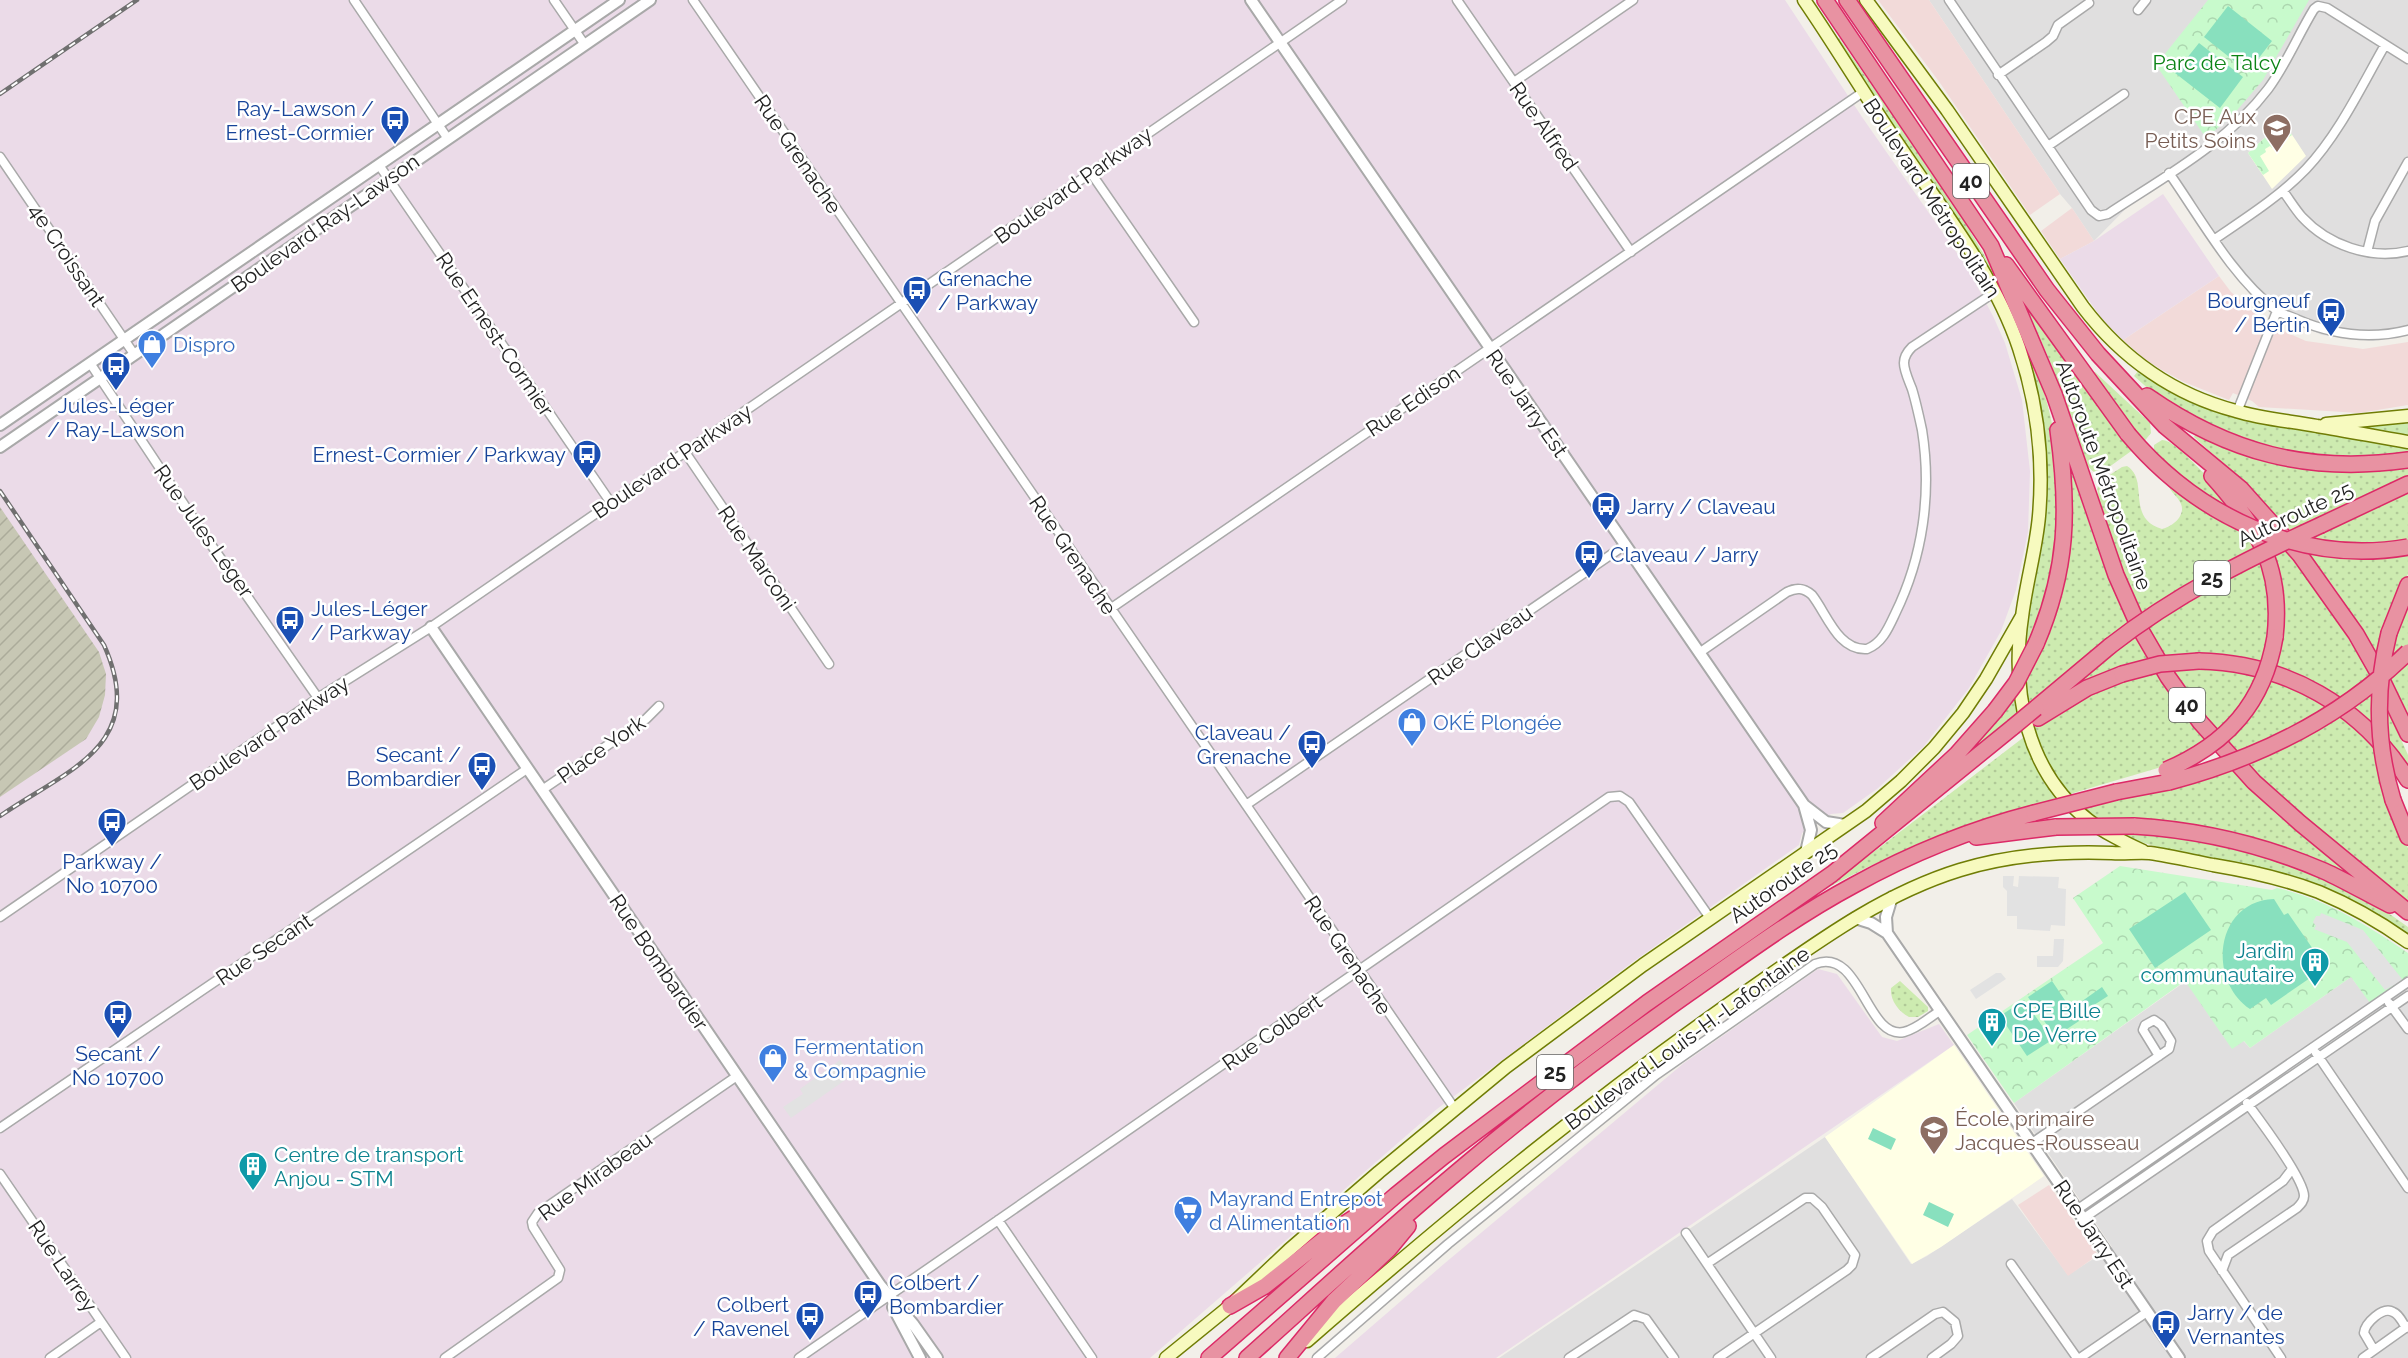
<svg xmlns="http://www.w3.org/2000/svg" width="2408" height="1358" font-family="Raleway,sans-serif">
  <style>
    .residential { fill: #e0dfdf }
    .commercial { fill: #f2dad9 }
    .industrial { fill: #ebdbe8 }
    .education { fill: #ffffe5 }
    .construction { fill: url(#construction-furrows) }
    .grass { fill: url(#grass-dots) }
    .park { fill: url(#park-crowns) }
    .pitch { fill: #88e0be }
    .parking { fill: #e2e2e2 }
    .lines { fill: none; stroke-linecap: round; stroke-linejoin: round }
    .minor-casing { stroke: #a9a9a9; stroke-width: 11 }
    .tertiary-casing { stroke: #a9a9a9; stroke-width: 14 }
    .secondary-casing { stroke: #707d05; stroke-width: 15 }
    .motorway-casing { stroke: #dc2a67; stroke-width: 18 }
    .minor { stroke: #fff; stroke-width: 8 }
    .tertiary { stroke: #fff; stroke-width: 10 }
    .secondary { stroke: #f7fabf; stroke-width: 12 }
    .motorway { stroke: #e892a2; stroke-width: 15 }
    .rail-casing { stroke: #707070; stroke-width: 4.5 }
    .rail { stroke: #fff; stroke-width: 2; stroke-dasharray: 7; stroke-linecap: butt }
    .motorway-bridge-casing { stroke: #dc2a67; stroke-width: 18; stroke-linecap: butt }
    .motorway-bridge { stroke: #e892a2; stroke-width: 15 }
    .labels { text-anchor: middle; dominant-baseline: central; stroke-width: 5; stroke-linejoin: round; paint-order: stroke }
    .shield { fill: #fff; stroke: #646464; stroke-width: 1.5 }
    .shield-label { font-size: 20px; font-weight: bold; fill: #222 }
    .park-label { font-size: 21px; fill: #0c8416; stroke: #fff }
    .transit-label { font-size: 21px; fill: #164399; stroke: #fff; text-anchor: end }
    .education-label { font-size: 21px; fill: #785e54; stroke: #fff; text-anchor: end }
    .street-label { font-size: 21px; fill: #222; stroke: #fff }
    .shop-label { font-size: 21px; fill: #366cbe; stroke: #fff; text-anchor: start }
    .culture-label { font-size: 21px; fill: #0d838f; stroke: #fff; text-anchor: start }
  </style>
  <defs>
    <pattern id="construction-furrows" width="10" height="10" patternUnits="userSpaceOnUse" patternTransform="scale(1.5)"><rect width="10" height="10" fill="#c7c7b4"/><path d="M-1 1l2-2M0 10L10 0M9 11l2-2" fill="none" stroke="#abab9a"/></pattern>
    <pattern id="grass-dots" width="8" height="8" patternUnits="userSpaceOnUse" patternTransform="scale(1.5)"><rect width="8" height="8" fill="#cdebb0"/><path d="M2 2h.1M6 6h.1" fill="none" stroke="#b0c997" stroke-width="1.8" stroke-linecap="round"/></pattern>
    <pattern id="park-crowns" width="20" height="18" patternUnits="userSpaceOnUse" patternTransform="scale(1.5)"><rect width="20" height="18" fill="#c8facc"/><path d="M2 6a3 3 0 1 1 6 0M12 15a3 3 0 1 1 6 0" fill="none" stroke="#acd6af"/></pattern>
  </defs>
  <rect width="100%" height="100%" fill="#f2efe9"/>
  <path class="residential" d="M1929,0H2408V332L2373,341L2322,335L2280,317L2241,284L2166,168L2094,241L2072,208L2060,194Z
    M2408,976V1358H1499L1825,1137L1911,1264L1927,1256L2012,1199L2068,1275L2112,1247L2014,1103L2186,981L2250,1048L2351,977L2370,1002Z"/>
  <path class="commercial" d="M1878,0H1929L2060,194L2030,215L1940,83Z
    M2072,208L2094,241L2060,259L2041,231Z
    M2219,276L2231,292L2261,318L2281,330L2306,341L2363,349L2408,342V405L2359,413L2259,407L2252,401L2233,393L2229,400L2184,382L2162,370L2146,360L2123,340Z
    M2049,1185L2098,1255L2068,1276L2018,1205Z"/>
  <path class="industrial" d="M0,0H1785L1862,117L1968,269L1993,316L2005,343L2022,400L2030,471L2028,532L2016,590L2001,631L1969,688L1924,746L1877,789L1843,813L1831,814L1802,833L1799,845L1634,961L1437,1109L1150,1358H0Z
    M2163,194L2219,276L2123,340L2102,319L2060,259L2094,241Z
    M1818,969L1837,974L1882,1037L1897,1041L1939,1024L1954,1045L1496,1358H1335L1445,1263L1684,1063Z"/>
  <path class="education" d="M2283,121L2306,156L2272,189L2248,153Z
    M1954,1045L2044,1176L1941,1247L1912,1264L1825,1137Z"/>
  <path class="construction" d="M0,507L99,652L106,674L105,695L99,717L86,739L0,797Z"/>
  <path class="grass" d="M1839,38C1930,171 2044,308 2060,474C2061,489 2058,505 2057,520C2056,539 2056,559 2053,578C2049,600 2032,637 2024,659C2025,600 2047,543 2047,484C2048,406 2026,329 1986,263C1964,227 1938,193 1914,158C1887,119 1862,80 1838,39Z
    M2025,303L2134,449L2105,470L2094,472L2086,465L2051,364Z
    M2139,370L2248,419L2282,427L2408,446V454L2382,458L2308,457L2231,438L2162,401L2134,376Z
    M2095,372L2150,423L2151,433L2143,443L2092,374Z
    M2408,421V437L2355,427Z
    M2196,433L2239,451L2408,465V479L2293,533L2250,488L2194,437Z
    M2162,440C2179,440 2229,502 2242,517L2211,501L2154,452V445Z
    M2127,466C2150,480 2125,518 2162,529C2172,527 2186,516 2181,504C2178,496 2170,493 2168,483L2253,534L2259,549L2143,616C2132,593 2089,502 2099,482L2122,467Z
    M2072,473L2100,556L2130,625L2028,708L2024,681L2042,647L2070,474Z
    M2408,491V542L2358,546L2305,539Z
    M2284,549L2331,610L2372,678L2342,700L2310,681L2276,667C2288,624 2281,597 2272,554Z
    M2307,551L2408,553V574L2399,592L2378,657L2336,590Z
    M2263,559L2272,603L2265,664L2165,658L2147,625L2177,606Z
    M2408,599V645L2388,664Z
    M2135,634L2149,660L2055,701Z
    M2408,660V715L2389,677Z
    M2186,666L2261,674L2257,685L2219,733L2171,668Z
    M2155,670L2207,743L2168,765L2070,794L2051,768L2033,729L2099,688Z
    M2272,677L2333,706L2238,755L2226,742Z
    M2374,690L2373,725L2351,707Z
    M2014,697L2018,716L1955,769Z
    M2384,702L2408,755V768L2385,738Z
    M2342,713L2375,742L2398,828L2408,848V902L2320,830L2246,764Z
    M2024,737L2038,769L2057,798L1938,836L1870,866L1817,893L1879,848Z
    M2231,769L2276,814L2348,873L2346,876L2320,864L2098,820L2083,809L2191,782Z
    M2114,831C2141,833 2170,833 2197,838C2273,854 2345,880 2408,927V934C2364,905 2318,881 2266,869C2215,857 2162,854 2114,831Z
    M1900,981L1928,1007V1011L1918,1017H1909C1898,1011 1890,1000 1891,988Z"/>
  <path class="park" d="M2208,0H2309L2263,80L2233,115L2206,138L2156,65Z
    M2283,121L2292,135L2272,148L2270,146L2265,149L2266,152L2260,156L2269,171L2263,175L2248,153Z
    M2120,866L2272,890L2277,888C2325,899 2367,925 2408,953V976L2370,1003L2351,977L2250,1048L2244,1041L2232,1049L2185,981L2014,1103L1967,1035L2103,943L2073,898Z"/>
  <path class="pitch" d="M2228,6L2272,41L2248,72L2204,37Z
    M2199,43L2243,77L2220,108L2175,73Z
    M2185,892L2211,930L2155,968L2129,929Z
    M2274,899L2284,915L2288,913L2315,952L2310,978L2271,1005L2266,998L2250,1009C2206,979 2216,901 2274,899Z
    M2052,981L2079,1021L2055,1037L2028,997Z
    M2102,987L2108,996L2083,1012L2078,1004Z
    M2024,1000L2052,1040L2027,1056L2000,1016Z
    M1873,1128L1896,1139L1891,1150L1868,1139Z
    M1929,1202L1954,1214L1948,1227L1923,1215Z"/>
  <path class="parking" d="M2003,876H2014L2013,886L2018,887L2019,876L2059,877L2058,888L2066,889L2065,926L2051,925L2050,931L2017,929V916H2007V891L2003,887Z
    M2321,913L2363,930L2402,979L2398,983L2385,990L2347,942L2314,929L2316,926L2313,922L2316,916H2320Z
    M2054,939H2064L2063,961L2058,967H2037V956H2053Z
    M1996,973H2001L2006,979L1976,999L1970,990Z
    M840,1060L851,1076L791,1118L783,1107L803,1094L800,1089Z"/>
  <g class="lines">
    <g class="minor-casing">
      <path id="minor" d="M354,0L448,139
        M554,0L585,45
        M693,0L1455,1109
        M1457,0L1631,252
        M1949,0L2091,210L2099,216L2108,214C2164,177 2227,143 2268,89C2286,65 2298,35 2314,9L2318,6L2327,8L2408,59
        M2138,10L2146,0
        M1998,75L2046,42L2053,36L2058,25L2089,3
        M1514,82L1633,0
        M2048,146L2124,94
        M0,157L134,354
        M379,165L611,503
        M1091,173L1194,322
        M2169,173C2200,217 2233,278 2276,310C2281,314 2290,316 2296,319C2333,335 2369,340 2408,330
        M2283,191C2289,199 2295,209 2302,217C2328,245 2370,260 2408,251
        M2215,239C2247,217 2279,197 2306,169C2339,134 2361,87 2385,45
        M2367,252L2375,221L2408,162
        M90,363L205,536L318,698
        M2237,412L2277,311
        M685,452L829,664
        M1110,609L1863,92
        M1699,653L1787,592C1797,587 1804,588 1812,595C1827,614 1838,651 1867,649C1882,643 1888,629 1895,614C1923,557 1932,493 1922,430C1919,416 1916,402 1912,389C1909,381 1904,371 1904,363C1904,356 1908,351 1912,347L1995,292
        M542,790L646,719L659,706
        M1246,805L1625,545
        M0,917L318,698L431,627L1342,0
        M2389,1003L2408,1029
        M2316,1053L2408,1188
        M0,1128L527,769
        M2032,1143L2169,1049L2171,1041L2161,1025L2154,1020L2145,1025L2143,1030L2159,1056
        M0,1174L126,1358
        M2078,1209L2408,982
        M2084,1218L2408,996
        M998,1220L1092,1358
        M1686,1233L1771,1358
        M1708,1263L1805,1198H1812L1822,1207L1855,1255L1852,1265L1847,1270L1718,1358
        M2011,1264L2077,1358
        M2222,1271L2228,1255L2297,1208C2301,1204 2304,1201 2304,1196C2304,1179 2259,1119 2247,1103
        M2374,1350L2364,1333C2365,1323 2383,1306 2393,1312C2399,1314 2403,1323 2406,1328
        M50,1358L101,1322
        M445,1358L558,1278L560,1270L533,1227L532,1222L538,1213L737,1076
        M799,1358L1609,797L1620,796L1629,802L1710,918
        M1317,1358L1448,1244L1656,1075L1815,964C1861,946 1866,1040 1904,1032C1917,1029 1930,1017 1941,1010
        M1569,1358L1634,1315L1646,1319L1674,1358
        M1871,1358L1935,1314L1943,1312L1955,1322L1958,1336L1951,1344L1932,1358
        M2080,1358L2147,1312
        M2281,1358L2209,1251L2207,1241L2213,1231L2283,1181L2292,1169
        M2363,1358L2408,1326"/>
    </g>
    <g class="tertiary-casing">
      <path id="tertiary" d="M1251,0L1804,805L1826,822L1845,825
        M0,425L619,0
        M0,447L650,0
        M431,627L880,1285L913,1324L937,1358
        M1804,805L1811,830L1806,852
        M1855,918L1871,923L1887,933L2179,1358
        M1887,933L1886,917L1892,897
        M893,1307L920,1358"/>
    </g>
    <g class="secondary-casing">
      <path id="secondary" d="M1804,0C1837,48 1867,99 1900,147C1943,211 1994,274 2019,348C2037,402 2044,459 2039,516C2036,550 2026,583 2022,617C2011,691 2026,771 2088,820C2105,833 2124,842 2143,851
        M1866,0L1947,110L2083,307C2122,358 2174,395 2236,411C2262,419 2290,421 2317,426C2348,431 2378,437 2408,442
        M2326,424L2408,416
        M1307,1341C1447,1219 1591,1100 1743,994C1812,946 1879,895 1960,870C2009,855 2060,851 2112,853C2124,854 2137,852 2150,853C2171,856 2192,861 2213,865C2249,871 2285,879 2319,892C2350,905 2380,922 2408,942
        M1166,1358L1230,1306L1289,1250L1379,1172L1506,1067L1643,965L1866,811L1901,781L1934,748L1963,713L1986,679L2022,616"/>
    </g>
    <g class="motorway-casing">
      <path id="motorway" d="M1825,0L1991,246L2054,394L2116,575L2139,627L2168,677L2200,722L2254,782L2300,823L2408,912
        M1847,0L2047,290L2098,354L2165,426L2241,489L2300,555L2356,634L2381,678L2408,734
        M2006,265L2128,434
        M2147,396C2229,453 2308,474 2408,460
        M2212,476C2257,526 2283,567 2275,637
        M2321,525L2408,484
        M2389,633L2408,585
        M2036,644C2068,569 2069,510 2058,430
        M2199,661C2286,663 2362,706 2408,780
        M2036,708L2110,646
        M2038,718L2087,688L2122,674
        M2116,792L2169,782
        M2393,800L2408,837
        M1883,823L1957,754L1995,711
        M2134,826C2199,830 2264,845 2324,871C2346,881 2368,894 2390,905
        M1976,837L2056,827
        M1230,1306L1265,1286L1338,1228L1369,1208
        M1209,1358L1396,1195L1444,1156L1647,1003L1832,874L2013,727
        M1247,1358C1314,1298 1381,1236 1450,1178C1526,1113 1606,1052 1688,994C1742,956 1796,916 1854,885C1910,854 1972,829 2034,813
        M1287,1358L1334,1301L1389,1249L1408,1226"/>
    </g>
    <use href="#minor" class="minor"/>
    <use href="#tertiary" class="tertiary"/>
    <use href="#secondary" class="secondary"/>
    <use href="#motorway" class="motorway"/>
    <g class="rail-casing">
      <path id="rail" d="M0,94L137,0
        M0,491L104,645C149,746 68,769 0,816"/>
    </g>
    <use href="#rail" class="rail"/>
    <g class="motorway-bridge-casing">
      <path id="motorway-bridge" d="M2128,434C2196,515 2300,566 2408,547
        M2389,633C2375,689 2376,744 2393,800
        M2110,646C2175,595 2247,559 2321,525
        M2122,674L2160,664L2199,661
        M1995,711L2016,683L2036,644
        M2013,727L2036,708
        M2166,770C2227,744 2264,703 2275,637
        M2169,782C2260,758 2341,718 2408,652
        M2034,813L2116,792
        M2056,827L2134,826"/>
    </g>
    <use href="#motorway-bridge" class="motorway-bridge"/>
  </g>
  <defs>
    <g id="bus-pin" transform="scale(1.5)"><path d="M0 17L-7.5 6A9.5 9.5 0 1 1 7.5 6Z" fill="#1a4fb4" stroke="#fff"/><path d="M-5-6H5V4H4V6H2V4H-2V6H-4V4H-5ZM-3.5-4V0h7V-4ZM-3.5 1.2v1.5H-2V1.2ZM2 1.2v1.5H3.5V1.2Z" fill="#fff"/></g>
    <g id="school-pin" transform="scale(1.5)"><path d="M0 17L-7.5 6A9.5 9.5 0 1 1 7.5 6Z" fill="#8d6e63" stroke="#fff"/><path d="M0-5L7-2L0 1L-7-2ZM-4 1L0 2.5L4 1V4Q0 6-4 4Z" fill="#fff"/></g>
    <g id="shop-pin" transform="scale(1.5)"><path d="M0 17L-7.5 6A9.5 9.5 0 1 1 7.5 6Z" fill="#3f7fe0" stroke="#fff"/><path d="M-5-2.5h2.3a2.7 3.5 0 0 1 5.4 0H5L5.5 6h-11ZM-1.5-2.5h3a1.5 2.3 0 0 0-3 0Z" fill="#fff"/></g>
    <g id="building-pin" transform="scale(1.5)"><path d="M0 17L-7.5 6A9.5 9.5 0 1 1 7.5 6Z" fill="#0f9aa8" stroke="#fff"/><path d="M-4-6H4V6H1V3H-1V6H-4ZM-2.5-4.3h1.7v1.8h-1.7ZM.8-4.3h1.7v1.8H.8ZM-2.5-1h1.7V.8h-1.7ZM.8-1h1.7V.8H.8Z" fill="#fff"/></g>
    <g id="supermarket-pin" transform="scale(1.5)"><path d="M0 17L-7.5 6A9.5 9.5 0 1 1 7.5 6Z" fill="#3f7fe0" stroke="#fff"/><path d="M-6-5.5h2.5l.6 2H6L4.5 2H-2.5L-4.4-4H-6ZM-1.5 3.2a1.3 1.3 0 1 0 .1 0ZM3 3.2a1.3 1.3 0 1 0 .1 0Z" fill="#fff"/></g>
  </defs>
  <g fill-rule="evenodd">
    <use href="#bus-pin" x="395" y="120"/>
    <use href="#school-pin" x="2277" y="128"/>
    <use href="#bus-pin" x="917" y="290"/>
    <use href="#bus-pin" x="2331" y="312"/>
    <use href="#shop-pin" x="152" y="344"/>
    <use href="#bus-pin" x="116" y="366"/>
    <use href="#bus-pin" x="587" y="454"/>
    <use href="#bus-pin" x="1606" y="506"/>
    <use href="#bus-pin" x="1589" y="554"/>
    <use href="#bus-pin" x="290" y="620"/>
    <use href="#shop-pin" x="1412" y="722"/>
    <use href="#bus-pin" x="1312" y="744"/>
    <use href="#bus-pin" x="482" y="766"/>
    <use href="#bus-pin" x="112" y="822"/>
    <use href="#building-pin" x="2315" y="962"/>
    <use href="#bus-pin" x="118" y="1014"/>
    <use href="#building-pin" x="1992" y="1022"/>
    <use href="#shop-pin" x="773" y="1058"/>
    <use href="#school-pin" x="1934" y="1130"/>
    <use href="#building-pin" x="253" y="1166"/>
    <use href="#supermarket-pin" x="1188" y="1210"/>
    <use href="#bus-pin" x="868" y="1294"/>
    <use href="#bus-pin" x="810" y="1316"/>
    <use href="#bus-pin" x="2166" y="1324"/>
  </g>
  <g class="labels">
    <g class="shield">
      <rect x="1953" y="164" width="36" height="34" rx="4.5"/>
      <rect x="2194" y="561" width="36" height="34" rx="4.5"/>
      <rect x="2169" y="688" width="36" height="34" rx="4.5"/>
      <rect x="1537" y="1055" width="36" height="34" rx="4.5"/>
    </g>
    <g class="shield-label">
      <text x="1971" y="181">40</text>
      <text x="2212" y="578">25</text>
      <text x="2187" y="705">40</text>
      <text x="1555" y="1072">25</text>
    </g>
    <g class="park-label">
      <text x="2217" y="62">Parc de Talcy</text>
    </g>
    <g class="transit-label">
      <text x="374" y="108">Ray-Lawson /<tspan x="374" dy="24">Ernest-Cormier</tspan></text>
      <text x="938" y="278" text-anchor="start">Grenache<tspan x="938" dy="24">/ Parkway</tspan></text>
      <text x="2310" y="300">Bourgneuf<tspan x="2310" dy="24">/ Bertin</tspan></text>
      <text x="116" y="405" text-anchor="middle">Jules-Léger<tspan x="116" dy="24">/ Ray-Lawson</tspan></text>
      <text x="566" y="454">Ernest-Cormier / Parkway</text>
      <text x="1627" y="506" text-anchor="start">Jarry / Claveau</text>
      <text x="1610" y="554" text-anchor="start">Claveau / Jarry</text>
      <text x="311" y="608" text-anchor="start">Jules-Léger<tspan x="311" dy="24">/ Parkway</tspan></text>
      <text x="1291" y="732">Claveau /<tspan x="1291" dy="24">Grenache</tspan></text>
      <text x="461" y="754">Secant /<tspan x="461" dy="24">Bombardier</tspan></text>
      <text x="112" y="861" text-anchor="middle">Parkway /<tspan x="112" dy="24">No 10700</tspan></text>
      <text x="118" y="1053" text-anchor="middle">Secant /<tspan x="118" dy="24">No 10700</tspan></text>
      <text x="889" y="1282" text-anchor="start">Colbert /<tspan x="889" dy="24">Bombardier</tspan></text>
      <text x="789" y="1304">Colbert<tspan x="789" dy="24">/ Ravenel</tspan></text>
      <text x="2187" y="1312" text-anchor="start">Jarry / de<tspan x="2187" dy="24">Vernantes</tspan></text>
    </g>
    <g class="education-label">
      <text x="2256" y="116">CPE Aux<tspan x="2256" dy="24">Petits Soins</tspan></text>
      <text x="1955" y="1118" text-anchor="start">École primaire<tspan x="1955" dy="24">Jacques-Rousseau</tspan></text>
    </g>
    <g class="street-label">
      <text transform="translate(1544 126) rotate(55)">Rue Alfred</text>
      <text transform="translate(798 154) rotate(56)">Rue Grenache</text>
      <text transform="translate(1073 185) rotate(-35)">Boulevard Parkway</text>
      <text transform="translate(1932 198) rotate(57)">Boulevard Métropolitain</text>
      <text transform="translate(325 223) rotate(-35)">Boulevard Ray-Lawson</text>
      <text transform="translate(67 255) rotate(56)">4e Croissant</text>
      <text transform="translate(495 334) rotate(56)">Rue Ernest-Cormier</text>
      <text transform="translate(1413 401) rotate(-34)">Rue Edison</text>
      <text transform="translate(1527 403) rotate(55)">Rue Jarry Est</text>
      <text transform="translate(672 461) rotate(-34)">Boulevard Parkway</text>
      <text transform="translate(2104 475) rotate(70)">Autoroute Métropolitaine</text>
      <text transform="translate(2295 514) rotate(-25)">Autoroute 25</text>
      <text transform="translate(204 531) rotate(55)">Rue Jules Léger</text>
      <text transform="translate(1073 555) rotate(56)">Rue Grenache</text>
      <text transform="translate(757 558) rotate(56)">Rue Marconi</text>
      <text transform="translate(1480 645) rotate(-35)">Rue Claveau</text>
      <text transform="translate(269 733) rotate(-34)">Boulevard Parkway</text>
      <text transform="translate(601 749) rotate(-35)">Place York</text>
      <text transform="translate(1783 882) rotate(-35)">Autoroute 25</text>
      <text transform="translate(264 949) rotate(-34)">Rue Secant</text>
      <text transform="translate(1348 955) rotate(56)">Rue Grenache</text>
      <text transform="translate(659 962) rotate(56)">Rue Bombardier</text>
      <text transform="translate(1272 1032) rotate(-35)">Rue Colbert</text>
      <text transform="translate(1687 1038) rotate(-36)">Boulevard Louis-H.-Lafontaine</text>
      <text transform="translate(595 1176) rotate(-36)">Rue Mirabeau</text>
      <text transform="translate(2094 1234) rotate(56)">Rue Jarry Est</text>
      <text transform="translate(63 1266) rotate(56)">Rue Larrey</text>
    </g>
    <g class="shop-label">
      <text x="173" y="344">Dispro</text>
      <text x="1433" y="722">OKÉ Plongée</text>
      <text x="794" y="1046">Fermentation<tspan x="794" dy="24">&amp; Compagnie</tspan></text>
      <text x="1209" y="1198">Mayrand Entrepot<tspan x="1209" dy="24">d Alimentation</tspan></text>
    </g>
    <g class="culture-label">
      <text x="2294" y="950" text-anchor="end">Jardin<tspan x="2294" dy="24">communautaire</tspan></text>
      <text x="2013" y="1010">CPE Bille<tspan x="2013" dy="24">De Verre</tspan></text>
      <text x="274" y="1154">Centre de transport<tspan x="274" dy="24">Anjou - STM</tspan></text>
    </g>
  </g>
</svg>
